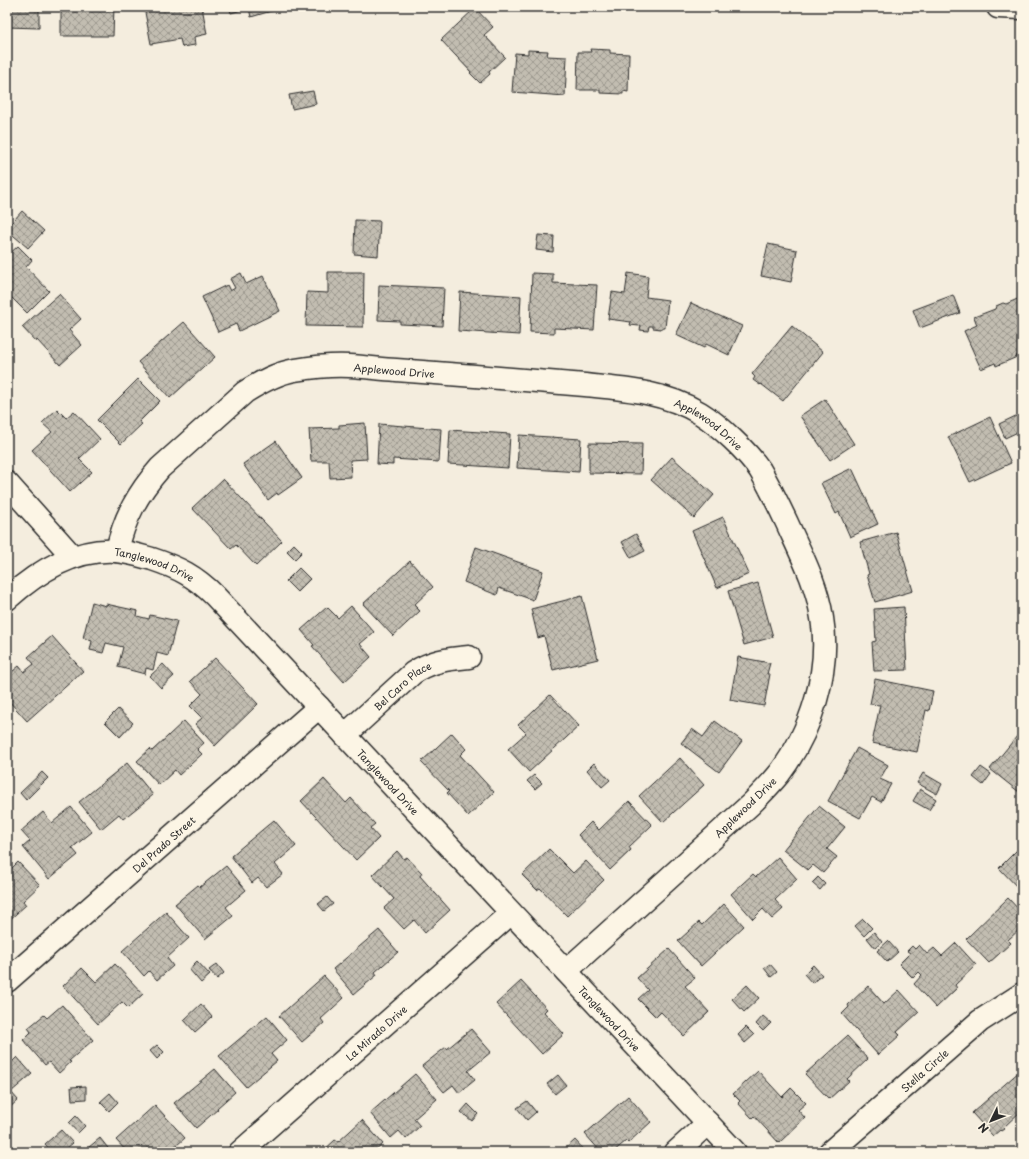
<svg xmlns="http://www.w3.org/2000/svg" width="1029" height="1159" font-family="'Playpen Sans',sans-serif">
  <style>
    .building { fill: url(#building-cross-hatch); stroke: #2b2b2b }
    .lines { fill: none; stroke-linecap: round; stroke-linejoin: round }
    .minor-casing { stroke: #2b2b2b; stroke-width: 25 }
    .minor { stroke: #fcf5e5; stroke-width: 22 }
    .labels { text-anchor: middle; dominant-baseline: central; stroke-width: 3; stroke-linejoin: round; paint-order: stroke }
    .street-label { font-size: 10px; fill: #2b2b2b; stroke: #fcf5e5 }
  </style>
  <defs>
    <pattern id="building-cross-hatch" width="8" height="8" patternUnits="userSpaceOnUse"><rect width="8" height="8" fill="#c2bdb1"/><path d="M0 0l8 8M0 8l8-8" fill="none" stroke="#9e9a90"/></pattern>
  </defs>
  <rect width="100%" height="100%" fill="#f4edde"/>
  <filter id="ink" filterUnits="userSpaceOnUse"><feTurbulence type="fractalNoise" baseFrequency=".025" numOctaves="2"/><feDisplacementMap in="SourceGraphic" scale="8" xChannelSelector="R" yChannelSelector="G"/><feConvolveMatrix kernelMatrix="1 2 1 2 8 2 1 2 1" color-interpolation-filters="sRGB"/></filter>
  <g filter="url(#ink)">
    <path class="building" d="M7,7H39V28L7,27Z
      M61,7H114L113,36H61Z
      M144,7H202L207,34L194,37L195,45L182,47L180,39L151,44Z
      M229,7H278V9L251,17L249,8L231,13Z
      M475,8L493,27L484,35L505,57L489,72L490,74L480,83L470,73L471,72L441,40Z
      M590,49L610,50V53L629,54L628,92L623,91V94L600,93V90H577L578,52H591Z
      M528,50L548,51L547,56L567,57L565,96L512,92L515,53L528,54Z
      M313,91L316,104L292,109L289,95Z
      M22,211L44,231L28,248L7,230V228Z
      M355,220L380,221L378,256L354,254Z
      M538,235L554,236L553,252L536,250Z
      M768,244L797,250L791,282L761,276Z
      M18,246L32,260L26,267L49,291L27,313L7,293V256Z
      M328,272H364L363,327L306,326L307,292L328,293Z
      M241,273L246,284L263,276L280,311L239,331L236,324L218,332L202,297L227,285L230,291L235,288L230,279Z
      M532,273L553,274V283L597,285L594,330L554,328V333L530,332Z
      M628,273L648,276L646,297L668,300L665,328H661V329L653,328V326H649L648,331L640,330L641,325L639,326L630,325L631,322L608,319L612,292L625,294Z
      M379,285L444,288L442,326L400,324V321L378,320Z
      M460,292L521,296L519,335L458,331Z
      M59,294L81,319L69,330L82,345L60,365L37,340L36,342L22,327Z
      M953,295L960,313L920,328L913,310Z
      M1022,297V353L1016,356L1017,357L996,366L995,363L981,369L964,331L977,325L974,317L995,309L996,306L1003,303L1006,304Z
      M691,303L742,326L729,355L706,344L704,348L676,335Z
      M184,322L215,357L170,398L138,362Z
      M792,326L823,352L783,401L761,384L760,385L753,380L755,377L752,374Z
      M138,379L160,401L139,422L142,424L121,444L97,420Z
      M825,399L854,444L830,460L800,416Z
      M57,409L66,418L74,411L100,439L79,459L92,472L70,492L32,450L52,432L42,423Z
      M1022,413V430L1005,438L999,424Z
      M990,417L1011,463L970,482L948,437Z
      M365,423L367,459L350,460L351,477L330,478L329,461H311L309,429L339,428V425Z
      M379,424L441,429L439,462L393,459V465L377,464Z
      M450,430L510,434L508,468L448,464Z
      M519,435L581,439L579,472L517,468Z
      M276,441L302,478L278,495L277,493L268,500L243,464Z
      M589,443L642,444L641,474L589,473Z
      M672,457L714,495L694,518L651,480Z
      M852,468L878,524L850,537L839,512L836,514L821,483Z
      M223,479L282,541L256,566L236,545L231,549L192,508Z
      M723,517L749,574L717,588L692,531Z
      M896,532L913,591L875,602L867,575L869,574L860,542Z
      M636,534L645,551L631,558L622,542Z
      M294,544L302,552L295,559L287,551Z
      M476,547L543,571L533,600L499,588L497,595L464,582Z
      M410,561L433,587L414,605L420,611L393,636L363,604Z
      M299,568L310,579L297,592L286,581Z
      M758,583L773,637L744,645L728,591Z
      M582,596L598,659L553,670L544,636L538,638L531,609Z
      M92,602L106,606V604L138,611L137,616L149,619L150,615L177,621L168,656L157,653L153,670L146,668L145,674L118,667L123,647L106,643L103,653L90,650L92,641L83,638Z
      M351,606L374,632L360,644L371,657L344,682L312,646L314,645L301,630L327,607L338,618Z
      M904,607L907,670L874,671L872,642L876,641L874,609Z
      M52,636L83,671L27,721L7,699V676L19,666L24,672L34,664L28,657Z
      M738,657L770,663L767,674H770L764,706L730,700Z
      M215,658L258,704L215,746L195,724L202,718L190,706L202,694L190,681Z
      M163,664L174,676L161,688L150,676Z
      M875,679L933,691L929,711L926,710L917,752L872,743L880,705L870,704Z
      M550,695L579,726L529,772L508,749L526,733L518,725Z
      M118,709L133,723L120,737L105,722Z
      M184,721L204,743L197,749L202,754L179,775L175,770L159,785L137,761L150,749L152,751Z
      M715,721L742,741L719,772L681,743L692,729L703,737Z
      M1022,730V788L1019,792L990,769Z
      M452,733L466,749L460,755L494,792L468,816L447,793L449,791L421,762Z
      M857,748L888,765L880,779L891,784L881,802L872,797L860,818L828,801Z
      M680,758L704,785L663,822L639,796Z
      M127,763L153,795L123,819L119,814L101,829L79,802Z
      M594,763L610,780L602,787L587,770Z
      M981,767L991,774L983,785L973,777Z
      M42,772L48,778L26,800L20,793Z
      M923,773L942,784L937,794L917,783Z
      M534,775L542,783L535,789L527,781Z
      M324,779L346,803L351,798L375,824L370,828L379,838L356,860L301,801Z
      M920,789L936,799L929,810L913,801Z
      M629,801L652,825L629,847L631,850L610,870L578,835L591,822L599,830Z
      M819,806L845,827L827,849L837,857L823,873L813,865L808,870L783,850Z
      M71,807L92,832L72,848L78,855L49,879L23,847L30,841L21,831L43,812L52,823Z
      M274,820L296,846L275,864L283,874L266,887L258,878L252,883L231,856Z
      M1020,847L1022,849V892L999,868Z
      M549,849L573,873L586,861L604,880L567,916L540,888L537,890L522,875Z
      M397,851L404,859L407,857L422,873L420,876L450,910L425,933L414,920L404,929L384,908L394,899L372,875Z
      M778,857L797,879L775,900L783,909L772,919L763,909L753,919L731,894L753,874L756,877Z
      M18,862L40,885L23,901L26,905L7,922V873Z
      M226,866L246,890L226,907L233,916L205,939L175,904L198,885L200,887Z
      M818,877L825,884L820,890L812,883Z
      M327,897L333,904L324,911L318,904Z
      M1008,898L1022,913V927L1008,940L1011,943L989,963L966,939Z
      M724,904L744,926L701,966L678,941L699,922L702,925Z
      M166,912L189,938L167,958L173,966L157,980L149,971L144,976L122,951Z
      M863,919L872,928L864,936L855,926Z
      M379,930L398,952L375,972L377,975L354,994L333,969Z
      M874,932L882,942L875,948L867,938Z
      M888,941L898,952L887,962L877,951Z
      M956,943L976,965L955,985L957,988L936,1008L914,984L922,975L919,972L913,978L899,964L910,953L907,951L912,946L915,949L919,945L927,954L934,948L942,956Z
      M669,949L695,978L685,986L709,1012L684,1036L661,1012L656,1017L638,999L648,990L637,978Z
      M197,961L210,975L201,983L189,969Z
      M115,964L143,994L128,1008L122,1002L98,1024L63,986L82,968L96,982Z
      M217,964L224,973L217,979L209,970Z
      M770,964L777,972L771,977L764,968Z
      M813,965L822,975L812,983L804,974Z
      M324,976L344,998L321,1019L324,1023L302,1042L279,1016Z
      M521,981L547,1009L544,1012L564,1034L542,1054L496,1004Z
      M747,985L759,998L744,1012L732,999Z
      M868,986L884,1004L899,990L919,1012L897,1032L900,1035L878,1055L842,1014L849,1007L848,1005Z
      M201,1004L212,1017L195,1032L184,1020Z
      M62,1005L93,1040L69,1061L71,1062L59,1073L49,1062L45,1065L23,1040L31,1032L28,1028L44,1015L47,1018Z
      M267,1016L287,1040L271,1054L277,1061L246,1087L219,1056Z
      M763,1016L771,1023L763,1031L756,1024Z
      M746,1027L754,1035L745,1043L738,1035Z
      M471,1029L491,1052L468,1071L475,1080L459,1093L453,1085L444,1092L422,1066L446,1047L447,1049Z
      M847,1036L868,1059L847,1079L849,1081L829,1099L805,1074Z
      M157,1045L164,1052L157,1059L150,1051Z
      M17,1057L32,1074L11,1092L18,1100L7,1110V1067Z
      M215,1069L235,1092L217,1108L218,1109L196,1128L174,1103Z
      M1021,1070L1022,1071V1110L1003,1128L1004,1129L1001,1131L1000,1130L993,1136L972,1113Z
      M758,1071L782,1097L791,1088L806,1103L798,1110L805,1118L779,1143L754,1116L752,1118L738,1103L740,1101L733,1094Z
      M415,1074L437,1099L414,1119L420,1126L406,1139L399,1131L391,1138L370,1113Z
      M558,1075L566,1085L555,1094L547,1084Z
      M86,1086V1099L72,1100L71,1087Z
      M110,1093L118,1102L109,1111L100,1102Z
      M628,1096L651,1122L628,1143L626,1141L613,1152H601L585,1134Z
      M527,1101L536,1112L527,1120L517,1108Z
      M468,1104L478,1114L472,1121L461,1112Z
      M155,1105L185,1138L169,1152H127L116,1140Z
      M76,1116L85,1126L78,1133L69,1123Z
      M362,1120L383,1144L374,1152H322L335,1140L338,1142Z
      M61,1130L73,1143L62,1152H52L45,1144Z
      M100,1138L111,1152H83Z
      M575,1140L586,1152H562Z"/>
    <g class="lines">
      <g class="minor-casing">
        <g id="minor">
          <path d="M998,7L1022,8"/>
          <path d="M7,483L73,557"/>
          <path id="s1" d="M117,551C124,518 138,493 160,468L245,392C261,382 277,373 295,370C313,367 333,365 350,366C366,367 381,369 396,370C422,372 448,374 475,376C511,379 548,382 585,385C625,389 665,392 700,413C718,424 748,452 760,470C770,487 779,506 787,523C801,554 817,584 822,618C831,671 811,732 779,774C770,785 761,794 751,804L566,971"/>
          <path id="s2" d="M7,599C37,572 74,548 116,551C128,552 141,556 152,559C179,568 195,576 215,596L735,1152"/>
          <path id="s3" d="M345,735L413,673C431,661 447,659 469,657"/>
          <path id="s4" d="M7,981L319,707"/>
          <path id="s5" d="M240,1152L511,913"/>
          <path d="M676,1152L708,1123"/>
          <path id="s6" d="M830,1152L980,1021L1022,994"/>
        </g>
      </g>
      <use href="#minor" class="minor"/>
    </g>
  </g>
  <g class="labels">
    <g class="street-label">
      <text stroke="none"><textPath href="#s1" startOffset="363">Applewood Drive</textPath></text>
      <text stroke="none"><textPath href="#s1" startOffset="687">Applewood Drive</textPath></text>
      <text stroke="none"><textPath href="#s2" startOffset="163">Tanglewood Drive</textPath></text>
      <text stroke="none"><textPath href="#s3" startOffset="76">Bel Caro Place</textPath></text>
      <text stroke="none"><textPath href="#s2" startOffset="487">Tanglewood Drive</textPath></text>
      <text transform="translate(745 807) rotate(-44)">Applewood Drive</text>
      <text stroke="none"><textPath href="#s4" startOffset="208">Del Prado Street</textPath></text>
      <text stroke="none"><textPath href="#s2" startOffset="811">Tanglewood Drive</textPath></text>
      <text stroke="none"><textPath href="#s5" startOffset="181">La Mirado Drive</textPath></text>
      <text stroke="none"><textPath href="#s6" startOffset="125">Stella Circle</textPath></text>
    </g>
  </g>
  <rect width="1029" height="1159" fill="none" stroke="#fcf5e5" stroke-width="24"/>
  <rect x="12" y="12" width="1005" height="1135" fill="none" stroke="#2b2b2b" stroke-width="1.5" filter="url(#ink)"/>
  <g transform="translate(991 1121) rotate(227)" stroke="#fcf5e5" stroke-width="3" paint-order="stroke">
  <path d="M0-3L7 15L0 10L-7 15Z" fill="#2b2b2b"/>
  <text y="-6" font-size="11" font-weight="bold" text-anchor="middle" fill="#2b2b2b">N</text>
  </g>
</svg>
